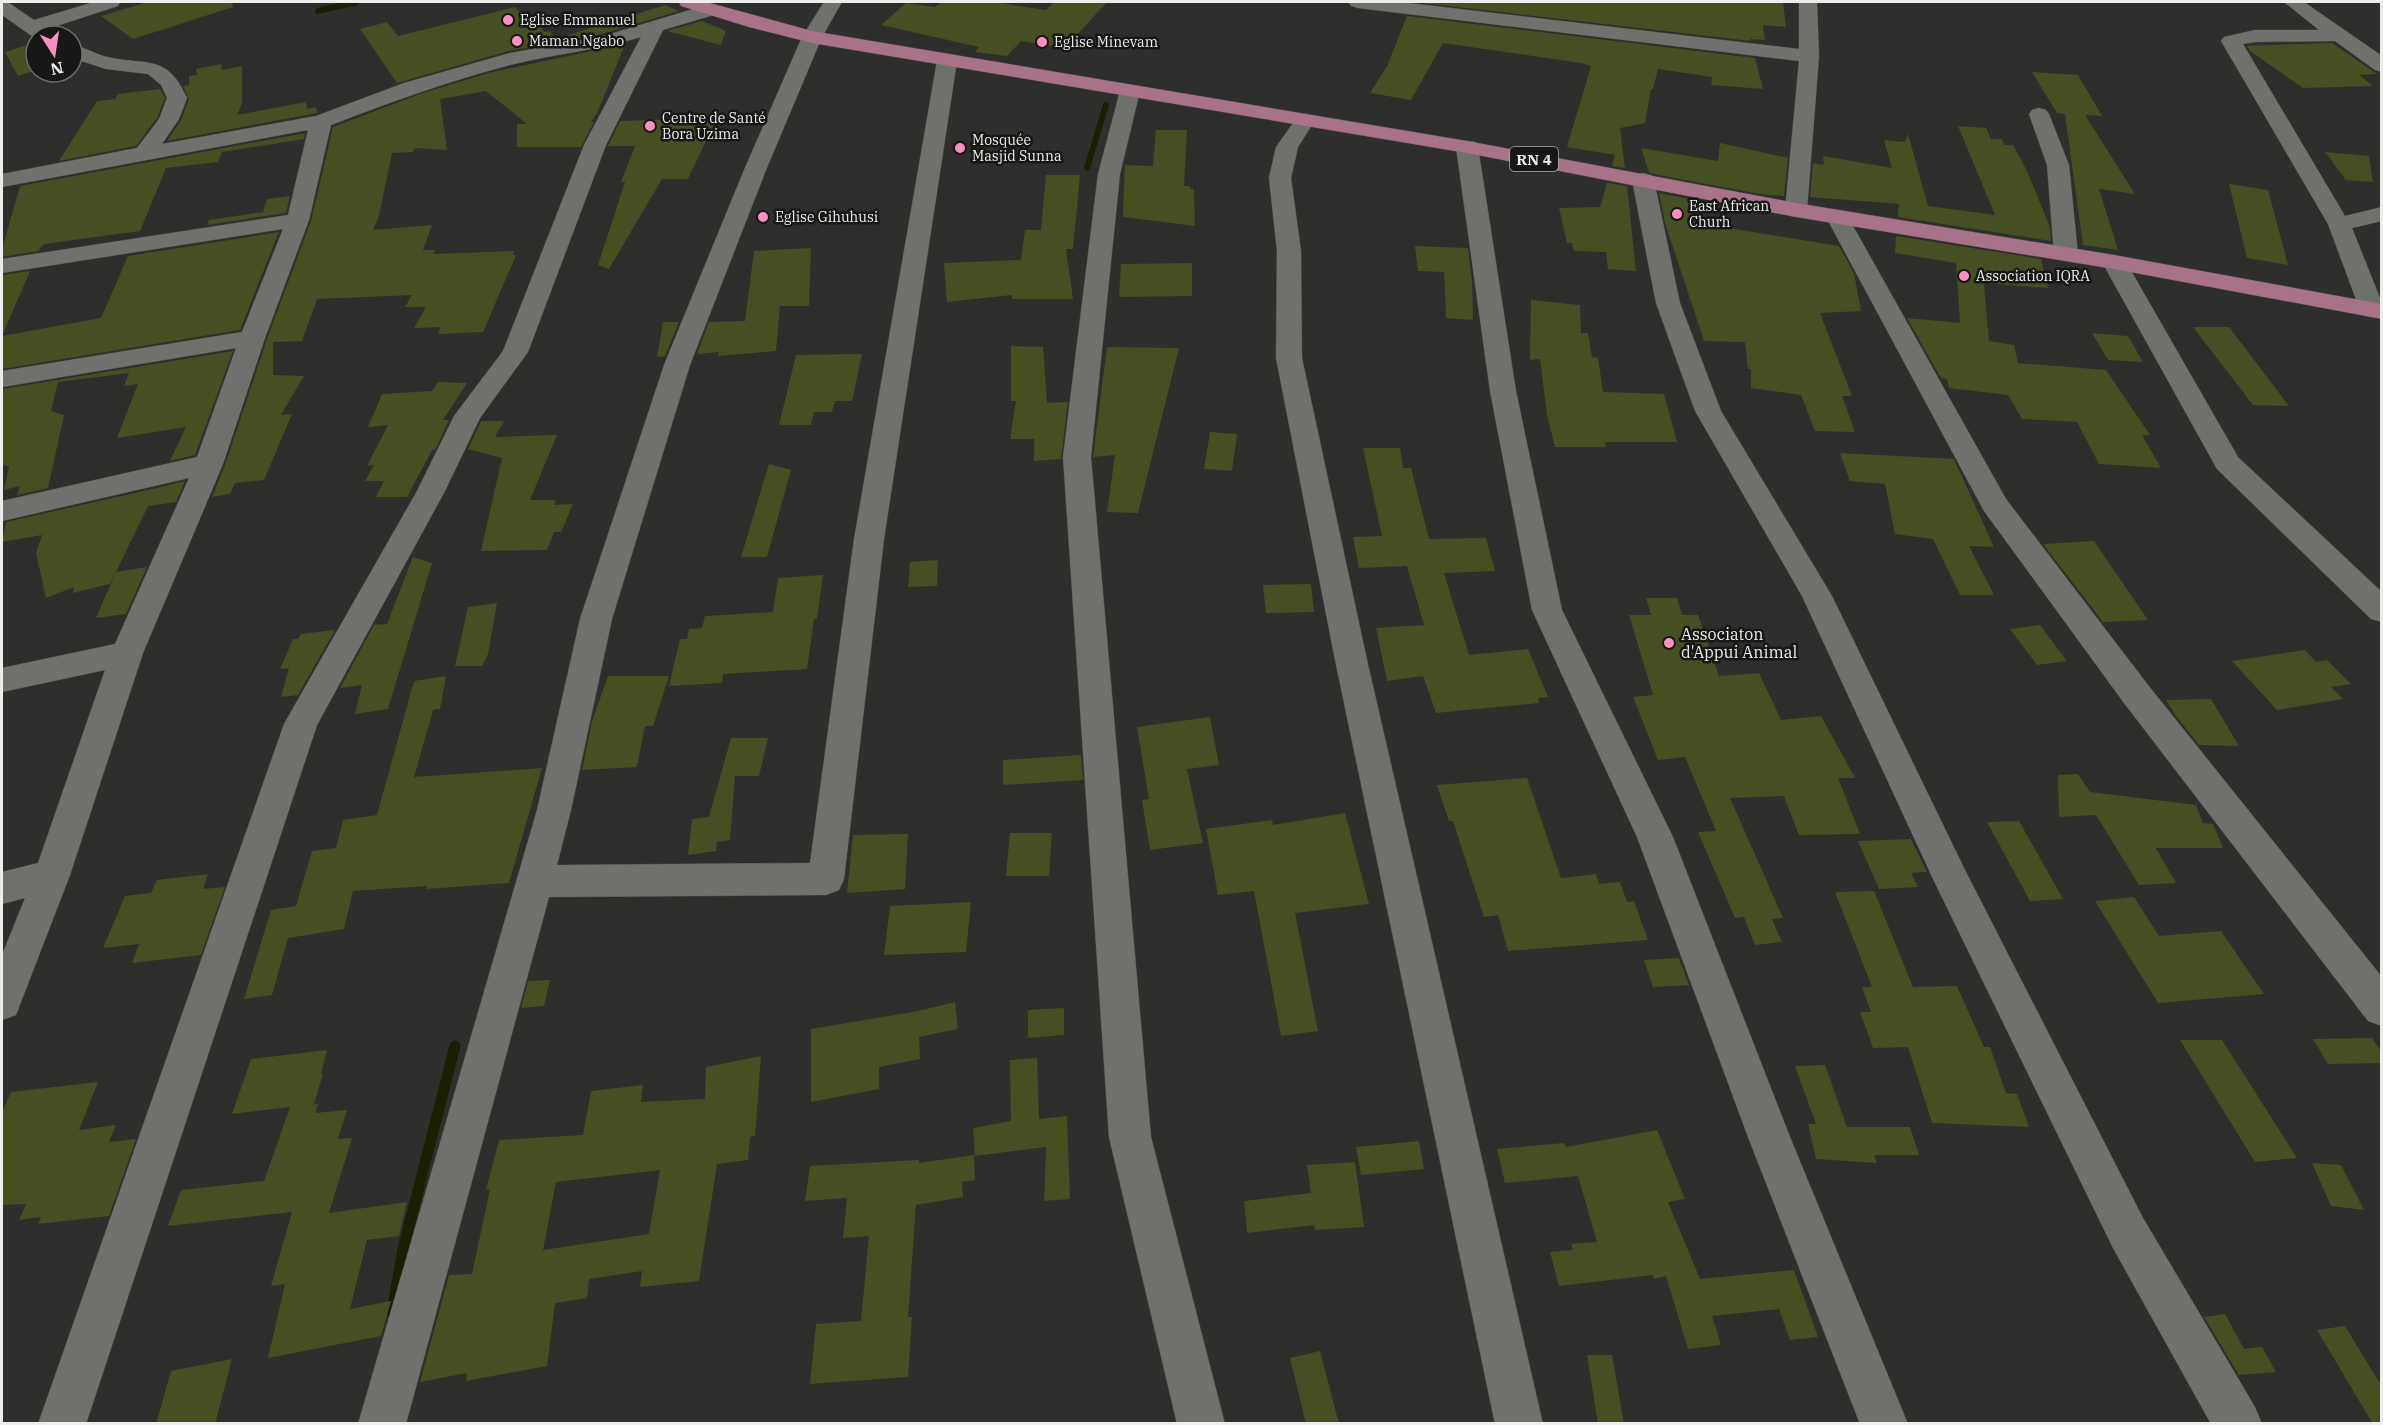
<svg xmlns="http://www.w3.org/2000/svg" width="2383" height="1425" font-family="'IBM Plex Serif',serif">
  <style>
    .lines { fill: none; stroke-linecap: round; stroke-linejoin: round }
    .stream-far1 { stroke: #191f00; stroke-width: 6 }
    .stream { stroke: #191f00; stroke-width: 11 }
    .building { fill: #454f22; fill-rule: evenodd }
    .minor-casing { stroke: #4a4b48; stroke-width: 1 }
    .major-casing { stroke: #4a4b48; stroke-width: 1 }
    .minor { fill: #6f716c; fill-rule: evenodd }
    .major { fill: #a87289; fill-rule: evenodd }
    .poi-dot { fill: #fc8fc1; stroke: #171715; stroke-width: 2 }
    .labels { text-anchor: middle; dominant-baseline: central; stroke-width: 5; stroke-linejoin: round; paint-order: stroke }
    .far-poi-label { font-size: 14px; fill: #edeeec; stroke: #171715; text-anchor: start }
    .shield { fill: #171715; stroke: #adaeac; stroke-width: 1.5 }
    .shield-label { font-size: 15px; font-weight: bold; fill: #edeeec }
    .poi-label { font-size: 16px; fill: #edeeec; stroke: #171715; text-anchor: start }
  </style>
  <rect width="100%" height="100%" fill="#2e2f2c"/>
  <g class="lines">
    <path class="stream-far1" d="M318,11L356,2
      M1087,168L1106,105"/>
    <path class="stream" d="M392,1312L403,1249L455,1046"/>
  </g>
  <path class="building" d="M148,2H232L233,7L133,39L101,16Z
    M942,2H994L1046,10L1054,2H1107L1065,48L1021,41L1007,56L975,52L979,47L881,25L906,3L935,7Z
    M1415,2H1783L1786,27L1763,25L1765,40L1750,39L1751,41Z
    M665,5L679,11L599,35L509,51L397,83L360,29L387,22L398,36L515,7L532,26L538,24L544,32L550,31L556,39Z
    M1407,16L1755,58L1763,89L1711,85L1712,77L1658,69L1653,89H1651L1645,123L1620,128L1625,168L1612,166L1615,155L1567,147L1591,66L1581,63L1443,43L1411,100L1370,93L1387,66Z
    M702,21L726,31L721,45L667,31Z
    M36,42V70L18,76L5,52Z
    M2332,43L2377,74L2359,75L2373,86L2303,88L2250,51L2247,46Z
    M625,44L598,111L591,122H594L581,147H517V124H527L486,91L440,99L447,150L415,148L413,152L392,153L379,216L373,230L432,225L423,250H435L433,254L514,251L513,255H516L483,332L438,334L441,327L414,328L426,307H405L412,295L317,299L302,341L273,342V375L304,376L281,415L292,414L264,480L235,483L230,494L212,497L225,465L267,339L311,221L333,127L420,94L488,73Z
    M221,64L222,70L242,66V103L237,115L306,102L307,109L316,107L317,113L167,141L181,120L189,99L183,86L189,85V76L197,75L196,69Z
    M2032,72L2078,75L2102,116L2085,115L2135,194L2099,189L2118,250L2083,245L2065,114L2057,113Z
    M160,89L165,98L157,118L136,146L59,161L97,101L115,99L118,94Z
    M717,118L688,179H662L609,269L598,265L625,182H621L635,146H608L620,121Z
    M1958,126L1986,128L1991,139H2002L2004,145H2013L2026,169L2050,227L2051,241L1898,217L1899,204L1810,197L1813,163L1824,165L1823,156L1892,168L1884,140L1905,142L1908,134L1928,206L1995,215Z
    M1156,130H1187L1184,186H1190V189H1194L1195,226L1123,217L1125,165L1153,166Z
    M305,133L304,139L222,152L218,162L166,168L140,231L44,244L38,251L2,257V249L20,186Z
    M1720,143L1788,158L1784,196L1760,194L1653,174L1649,172L1641,148L1718,161Z
    M2325,152L2369,156L2373,182L2346,180Z
    M1046,175H1080L1073,249H1066L1073,299H1012V295L947,302L944,263L1021,260L1025,230H1041Z
    M1607,183L1627,186L1636,271L1608,269L1606,252L1574,251L1572,243H1567L1559,208L1600,207Z
    M2229,184L2268,190L2288,265L2247,258Z
    M1659,193L1700,201L1698,223L1839,246L1854,273L1861,311L1820,313L1852,396H1842L1855,432L1815,431L1801,395L1751,388V369H1748L1745,342L1704,341L1665,223Z
    M290,196L286,213L207,225L209,220L263,212L267,199Z
    M279,232L240,330L2,369V275L30,271L2,336L101,318L128,256Z
    M1896,236L2041,259L2048,288L1984,283L1989,341L2014,345L2018,363L2106,370L2150,435H2142L2161,468L2099,464L2077,422L2022,419L2008,395L1949,388L1947,379L1941,378L1907,318L1960,323L1956,263L1895,253Z
    M1415,246L1468,248L1472,281L1473,320L1446,318L1444,272L1418,271Z
    M811,248L809,306H780L776,351L718,356L719,352L697,354L709,322L745,321L754,251Z
    M1192,263V296L1119,297L1121,264Z
    M1531,300L1580,305L1581,333H1588L1592,357L1598,358L1603,392L1664,394L1677,442H1605L1606,447H1555L1547,415L1540,359L1530,360Z
    M663,322H679L665,356L657,357Z
    M2193,327H2229L2289,406L2253,405Z
    M2092,333L2128,336L2143,362L2108,360Z
    M1011,346L1043,347L1047,403L1068,402L1061,459L1034,461V439H1010L1016,401H1011Z
    M1107,347L1179,348L1138,513L1107,512L1115,455L1093,457Z
    M233,351L195,455L170,461L186,427L117,438L138,384L124,386L129,373L58,382L51,411L64,415L48,488L17,495L20,486L4,490L9,466L2,465V389Z
    M862,354L852,401H835L832,412H814L811,425H779L796,355Z
    M438,382L467,383L443,420H449L435,450H432L407,497H376L384,481H365L374,465L367,466L388,425L368,427L382,394L432,391Z
    M481,421H504L495,437L557,435L530,500H556L554,505L573,504L561,532H554L547,550L481,551L502,458L468,449Z
    M1210,432L1237,434L1232,471L1204,469Z
    M1363,448H1400L1403,468H1411L1429,539L1486,538L1495,571L1444,573L1469,655L1528,649L1548,697L1538,698L1539,703L1436,713L1423,676L1387,681L1376,628L1424,625L1407,566L1359,568L1353,537L1382,536Z
    M1840,453L1954,459L1994,547L1969,546L1994,595H1960L1933,539L1895,534L1885,484L1850,481Z
    M769,464L791,470L767,557H741Z
    M185,481L176,502L148,506L157,488Z
    M157,488L110,584L73,593L74,587L46,598L36,553L42,535L2,542L6,522Z
    M2094,541L2148,620L2103,622L2043,544Z
    M413,557L432,563L388,709L355,714L362,685L340,688L374,625L387,624Z
    M938,560L937,586L908,587L910,562Z
    M147,567L126,614L96,618L116,572Z
    M823,575L817,619H814L807,669L723,674L722,683L669,686L680,639H687L689,629L702,628L705,616L773,612L778,578Z
    M1311,584L1314,612L1266,613L1263,585Z
    M1646,598H1677L1682,615H1698L1719,676L1759,673L1781,720L1821,716L1855,778H1838L1860,834L1799,835L1784,796L1730,798L1783,918L1772,919L1782,942L1755,945L1744,917L1735,918L1698,832L1716,831L1685,757L1658,760L1633,697L1653,695L1629,615H1651Z
    M497,603L488,654L482,666H455L468,607Z
    M2040,625L2067,661L2037,665L2010,629Z
    M335,630L298,695L281,697L289,668L280,669L293,639H298L301,634Z
    M2305,650L2316,662L2327,660L2351,684L2331,687L2343,699L2277,710L2232,661Z
    M446,676L440,709L433,710L414,777L542,768L509,883L426,889L427,886L353,891L344,929L288,938L272,995L244,999L271,910L296,906L312,851L336,848L343,820L377,815L414,681Z
    M608,676H669L653,726H645L637,767L582,770L592,721Z
    M2211,699L2239,746L2199,745L2176,716L2166,700Z
    M1210,717L1219,765L1187,769L1203,843L1150,850L1142,800L1149,799L1137,727Z
    M731,738H768L759,776H735L730,840L717,842L716,851L688,855L692,819L709,817Z
    M1081,755L1083,780L1003,785V760Z
    M2078,774L2090,792L2196,805L2203,823L2213,824L2223,848H2156L2176,883L2139,885L2096,815L2059,817L2058,775Z
    M1527,778L1561,878L1596,874L1599,884L1620,882L1627,902L1634,901L1648,940L1508,951L1498,915L1484,917L1453,821H1449L1437,785Z
    M1345,813L1369,904L1295,913L1318,1031L1281,1036L1254,891L1218,895L1206,829L1272,820L1273,825Z
    M2019,821L2063,899L2030,901L1987,822Z
    M1010,833H1052L1049,876H1006Z
    M908,834L905,889L847,893L853,835Z
    M1911,839L1927,872L1911,873L1918,887L1879,889L1858,841Z
    M208,874L203,889L225,887L201,955L132,963L139,944L103,948L125,896L151,893L157,880Z
    M1874,891L1913,987L1957,986L1984,1047H1990L2006,1093L2017,1094L2029,1127L1932,1123L1908,1047L1873,1048L1860,1012H1871L1862,987H1872L1835,892Z
    M2134,897L2159,936L2221,931L2264,994L2158,1003L2095,901Z
    M971,902L966,952L884,955L890,906Z
    M1679,958L1689,985L1653,987L1644,960Z
    M550,980L544,1006L521,1008L528,981Z
    M955,1002L958,1029L919,1037L920,1059L879,1067V1089L811,1102V1029L918,1011Z
    M1064,1008V1035L1028,1038V1010Z
    M2372,1038L2382,1053V1063L2328,1064L2313,1039Z
    M2180,1040H2222L2297,1158L2255,1162Z
    M327,1050L321,1074H323L314,1104L307,1105L318,1104L315,1113L347,1110L338,1139L352,1138L329,1213L407,1202L399,1236L367,1240L350,1309L391,1301L381,1336L268,1358L285,1284L271,1286L292,1212L168,1226L181,1190L264,1181L290,1107L232,1114L251,1059Z
    M761,1056L755,1136L750,1137L748,1160L717,1164L699,1281L640,1287L642,1271L589,1279L587,1298L555,1303L547,1366L466,1381L467,1373L420,1382L449,1275L472,1274L490,1189L486,1190L499,1140L583,1135L591,1091L643,1085L641,1102L705,1099L706,1067ZM660,1170L649,1234L543,1250L556,1182Z
    M1037,1058L1039,1119L1067,1116L1070,1199L1044,1201L1046,1147L975,1156L973,1128L1011,1121L1010,1060Z
    M1825,1065L1847,1127H1910L1919,1155H1874L1877,1163L1816,1159L1808,1124H1816L1795,1066Z
    M98,1082L79,1130L116,1125L109,1142L136,1139L109,1216L38,1224L41,1217L19,1220L26,1204L2,1205V1113L11,1092Z
    M1657,1130L1685,1199L1668,1202L1700,1279L1794,1270L1818,1337L1790,1340L1779,1309L1712,1316L1721,1345L1688,1349L1666,1276L1654,1279L1653,1275L1559,1286L1550,1252L1573,1250L1571,1244L1597,1242L1578,1176L1505,1183L1497,1149L1564,1143L1566,1147Z
    M1419,1141L1424,1169L1361,1175L1356,1147Z
    M974,1155L975,1180L962,1182L963,1197L916,1205L908,1317H912L908,1377L810,1384L816,1324L861,1321L869,1236L843,1238L847,1198L805,1201L810,1166L919,1160V1163Z
    M1355,1162L1364,1227L1315,1230L1314,1225L1247,1233L1244,1201L1311,1193L1307,1165Z
    M2312,1163L2341,1165L2364,1210L2331,1206Z
    M2225,1314L2244,1349L2262,1347L2276,1372L2239,1375L2204,1317Z
    M2345,1326L2382,1387V1424H2373L2317,1330Z
    M1320,1351L1339,1424H1306L1290,1358Z
    M1587,1355H1612L1624,1424H1598Z
    M232,1359L215,1424H156L171,1371Z"/>
  <g class="lines">
    <g class="minor-casing">
      <path id="minor" d="M2,2L9,3L34,20L94,2H120L118,6L47,29L55,36H36V39L2,15Z
        M824,2H842L822,37L766,170L690,365L612,619L571,810L557,865L810,863L854,539L937,61L940,57H954L957,61L884,539L844,879L839,890L826,895L549,897L406,1424H358L537,810L580,619L664,365L744,170L802,37Z
        M1349,2H1400L1799,49V2H1817L1819,56L1807,210L1804,215L1796,217L1788,215L1785,210L1799,61L1358,8L1351,6Z
        M2284,2H2304L2382,56V72L2375,70L2335,41L2255,42L2243,44L2345,216L2382,207V221L2352,228L2382,303L2381,315L2372,317L2363,315L2360,310L2328,224L2221,41L2224,37L2255,30H2319Z
        M710,4L717,6L719,10L717,14L663,30L606,145L528,352L480,418L445,491L317,725L86,1424H38L284,724L417,491L454,416L503,351L584,145L641,37C598,50 554,54 510,65C449,81 390,102 331,125L309,220L265,338L223,464L143,653L70,875L21,1002L16,1015L2,1020V955L25,898L2,904V872L38,863L105,670L2,692V668L115,644L189,478L2,521V501L197,457L236,348L2,387V371L242,332L283,229L2,273V259L288,215L308,130L2,187V174L137,148L159,119L167,98L161,85L148,74L106,69L72,58V44C84,47 95,54 107,57C147,66 167,53 187,98L179,119L162,144L316,116L404,83L510,53L600,37Z
        M1130,85L1137,87L1140,91L1120,174L1091,457L1151,1137L1225,1424H1177L1109,1137L1063,457L1098,174L1120,91L1123,87Z
        M2039,108L2046,110L2049,114L2069,165L2078,254L2074,259L2066,261L2058,259L2054,254L2047,165L2029,114L2032,110Z
        M1305,114L1312,116L1315,120L1298,147L1291,178L1301,251L1302,358L1367,660L1543,1424H1495L1335,660L1276,358L1277,251L1269,178L1276,147L1298,116Z
        M1467,141L1475,142L1478,147L1516,391L1562,610L1673,837L1790,1137L1908,1424H1860L1748,1137L1637,837L1532,610L1490,391L1456,147L1459,142Z
        M1643,173L1651,175L1654,180L1680,303L1721,411L1832,596L1965,870L2143,1218L2255,1407L2262,1424H2211L2113,1248L1934,881L1802,596L1695,411L1656,303L1632,180L1635,175Z
        M1837,210L1845,212L1848,217L2006,499L2148,685L2382,977V1026L2368,1021L2124,703L1984,511L1826,217L1829,212Z
        M2114,255L2122,257L2126,262L2238,457L2382,592V622L2371,619L2217,469L2102,262L2106,257Z"/>
    </g>
    <g class="major-casing">
      <path id="major" d="M679,2H706L812,31L1467,141L1796,203L2114,255L2382,304V319L2114,269L1796,217L1467,153L812,43L749,27L681,6Z"/>
    </g>
    <use href="#minor" class="minor"/>
    <use href="#major" class="major"/>
  </g>
  <g class="poi-dot">
    <circle cx="508" cy="20" r="6"/>
    <circle cx="517" cy="41" r="6"/>
    <circle cx="1042" cy="42" r="6"/>
    <circle cx="650" cy="126" r="6"/>
    <circle cx="960" cy="148" r="6"/>
    <circle cx="1677" cy="214" r="6"/>
    <circle cx="763" cy="217" r="6"/>
    <circle cx="1964" cy="276" r="6"/>
    <circle cx="1669" cy="643" r="6"/>
  </g>
  <g class="labels">
    <g class="far-poi-label">
      <text x="520" y="20">Eglise Emmanuel</text>
      <text x="529" y="41">Maman Ngabo</text>
      <text x="1054" y="42">Eglise Minevam</text>
      <text x="662" y="118">Centre de Santé<tspan x="662" dy="16">Bora Uzima</tspan></text>
      <text x="972" y="140">Mosquée<tspan x="972" dy="16">Masjid Sunna</tspan></text>
      <text x="1689" y="206">East African<tspan x="1689" dy="16">Churh</tspan></text>
      <text x="775" y="217">Eglise Gihuhusi</text>
      <text x="1976" y="276">Association IQRA</text>
    </g>
    <rect class="shield" x="1510" y="147" width="48" height="24" rx="4.5"/>
    <g class="shield-label">
      <text x="1534" y="159">RN 4</text>
    </g>
    <g class="poi-label">
      <text x="1681" y="634">Associaton<tspan x="1681" dy="18">d'Appui Animal</tspan></text>
    </g>
  </g>
  <rect width="2383" height="1425" fill="none" stroke="#edeeec" stroke-width="6"/>
  <g transform="translate(54 54) rotate(168)"><circle r="28" fill="#171715" stroke="#6d6d6b" stroke-width="1.5"/>
  <path d="M0-4.5L10 22L0 15L-10 22Z" fill="#fc8fc1"/>
  <text y="-9" font-size="16" font-weight="bold" text-anchor="middle" fill="#edeeec">N</text>
  </g>
</svg>
